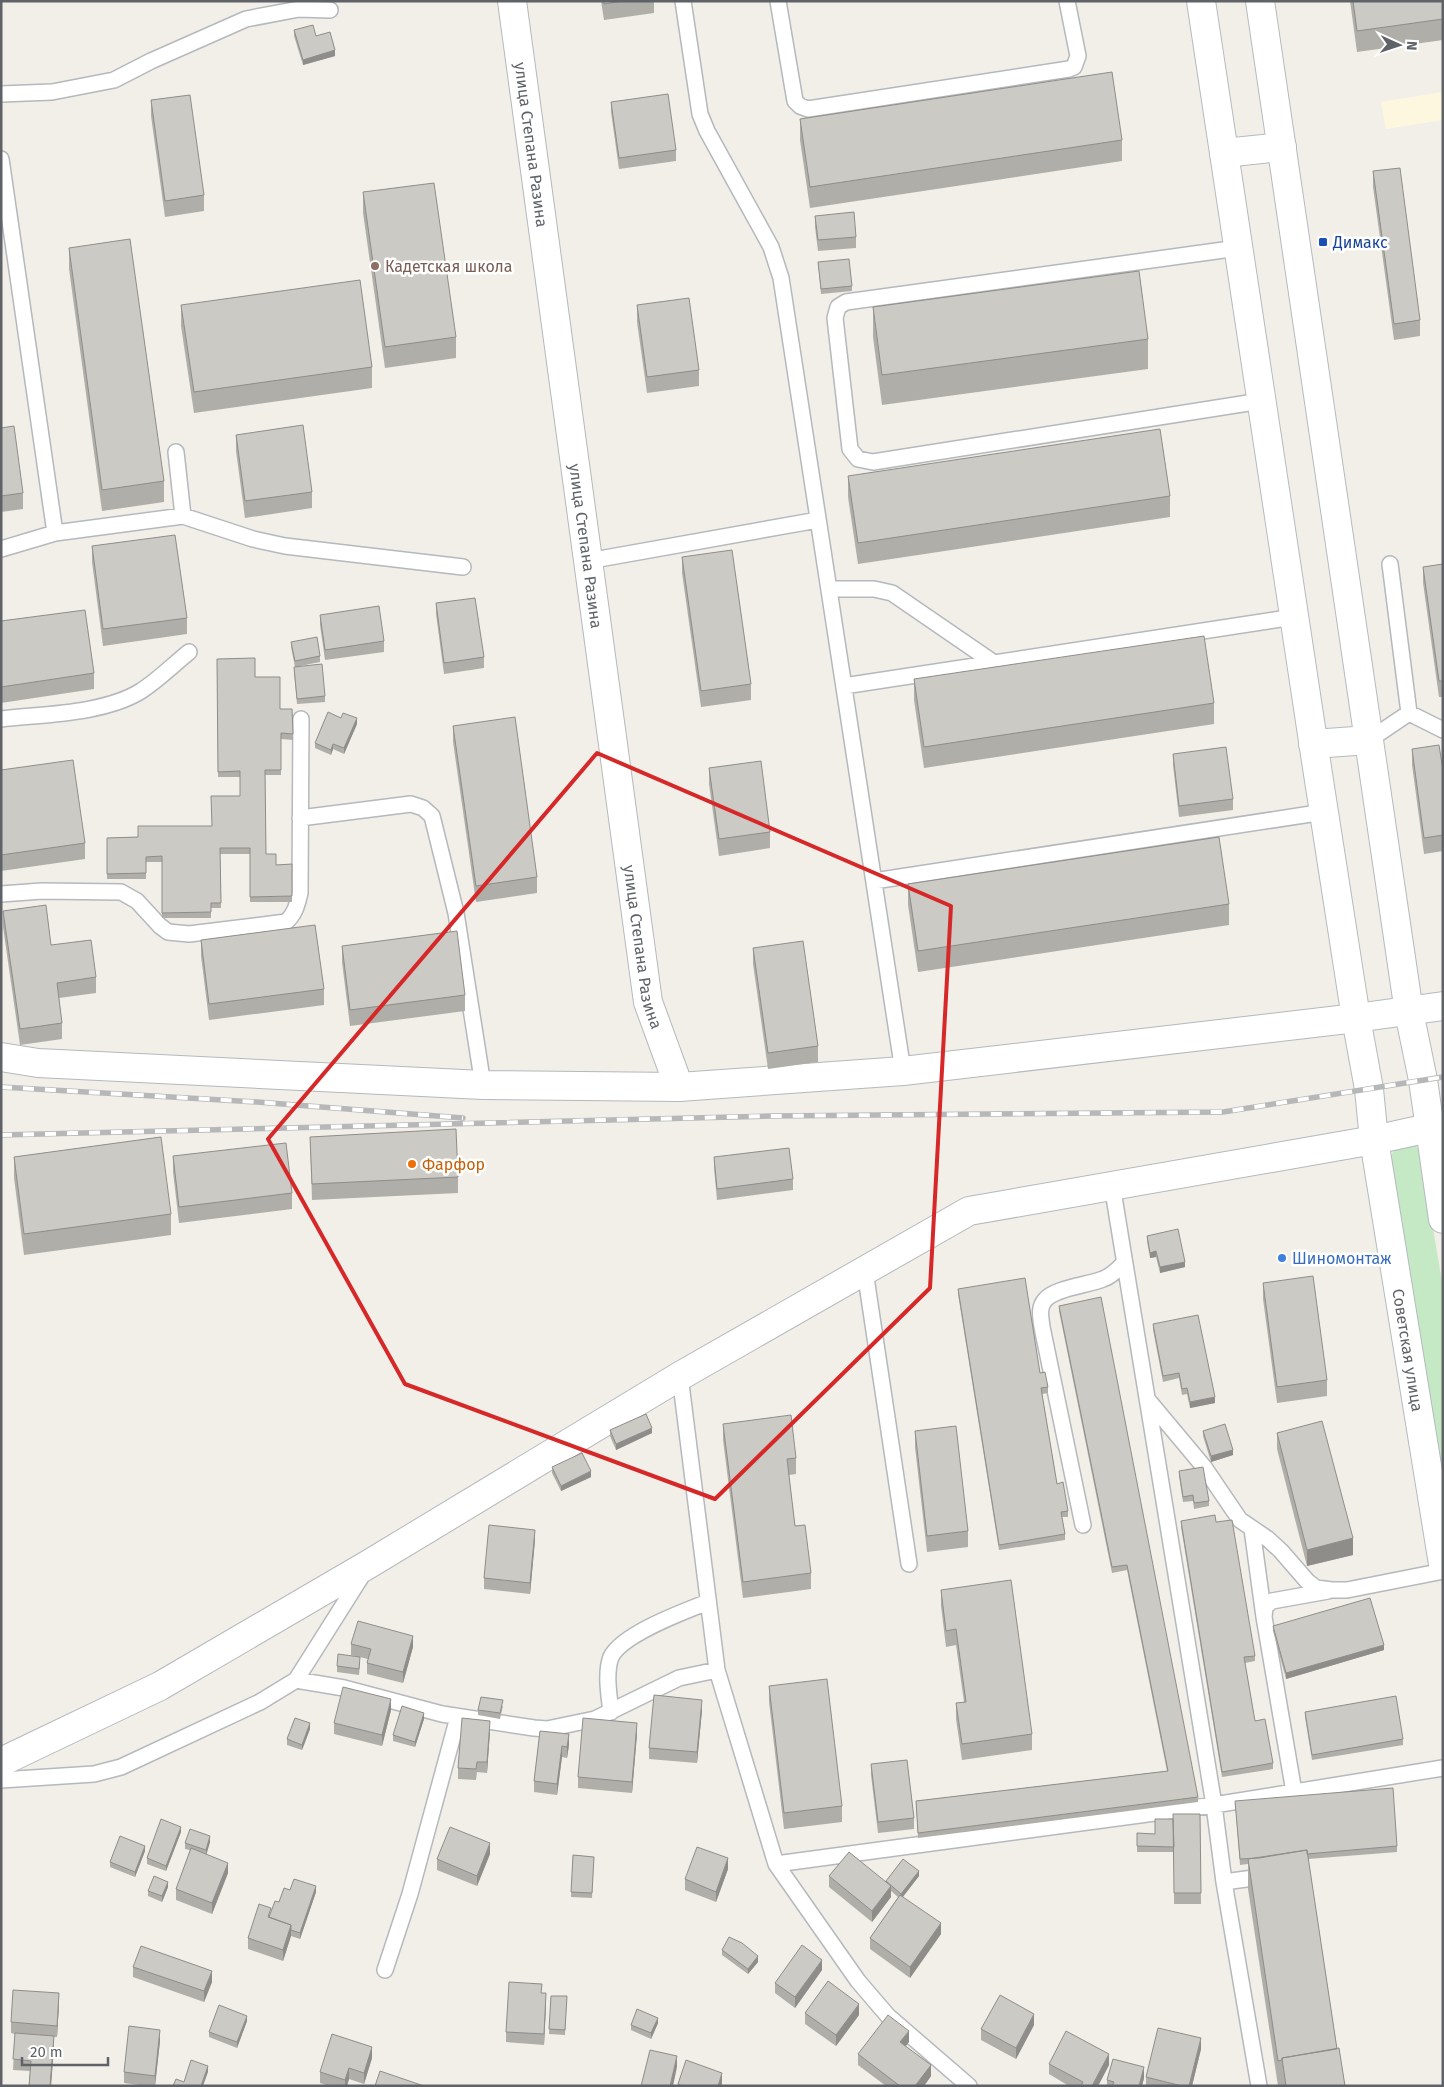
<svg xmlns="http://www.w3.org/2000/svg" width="1444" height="2087" font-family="'Fira Sans',sans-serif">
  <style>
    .commercial { fill: #fef7e0 }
    .green { fill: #c5e8c5 }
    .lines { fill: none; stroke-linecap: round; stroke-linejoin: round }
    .service-casing { stroke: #b5b8bc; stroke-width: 18 }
    .minor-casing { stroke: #b5b8bc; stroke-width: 30 }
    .tertiary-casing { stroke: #b5b8bc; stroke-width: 30 }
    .secondary-casing { stroke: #b6babf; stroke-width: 30 }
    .service { stroke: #fff; stroke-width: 15 }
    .minor { stroke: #fff; stroke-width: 28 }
    .tertiary { stroke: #fff; stroke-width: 28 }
    .secondary { stroke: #fff; stroke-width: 28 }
    .rail-casing { stroke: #b6b7b8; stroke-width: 5.5 }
    .rail { stroke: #fff; stroke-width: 4; stroke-dasharray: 11; stroke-linecap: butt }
    .wall { fill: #afaea9 }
    .shaded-wall { fill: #8f8d8a }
    .building { fill: #cccac5; stroke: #8f8d8a }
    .marked { fill: none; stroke: #d62828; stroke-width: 4; stroke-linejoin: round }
    .transit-dot { fill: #1a4fb4; stroke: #fff; stroke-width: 2 }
    .education-dot { fill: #8d6e63; stroke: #fff; stroke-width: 2 }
    .food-dot { fill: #e8710a; stroke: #fff; stroke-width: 2 }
    .shop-dot { fill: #3f7fe0; stroke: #fff; stroke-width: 2 }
    .labels { text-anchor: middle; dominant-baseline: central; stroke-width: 5; stroke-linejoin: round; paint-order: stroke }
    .street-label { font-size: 16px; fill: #5f6368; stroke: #fff }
    .transit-label { font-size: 16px; fill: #164399; stroke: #fff; text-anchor: start }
    .education-label { font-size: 16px; fill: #785e54; stroke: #fff; text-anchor: start }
    .food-label { font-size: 16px; fill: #c56008; stroke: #fff; text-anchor: start }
    .shop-label { font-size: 16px; fill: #366cbe; stroke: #fff; text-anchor: start }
  </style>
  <rect width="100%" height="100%" fill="#f1efe8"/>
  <path class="commercial" d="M1443,92V120L1386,129L1381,102Z"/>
  <path class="green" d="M1407,1145L1416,1146L1420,1151L1443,1288V1480L1390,1160C1392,1149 1397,1148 1407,1145Z"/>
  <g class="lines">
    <g class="service-casing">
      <path id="service" d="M683,1L700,114L707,131L771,247L781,278L903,1071
        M778,1L795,101L800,106L808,109L1069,69L1074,67L1078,56L1067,1
        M1,94L52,92L114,80L151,61L246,19L299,9L330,10
        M1,159L55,533
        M1238,248L846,302L838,307L835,318L850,449L858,459L873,462L1261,401
        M176,452L183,516
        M1,549L55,533L183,516L253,539L285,546L463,567
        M588,561L818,520
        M1390,564L1409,713
        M829,589H874L892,593L994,663
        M844,686L1294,617
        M1,719C44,714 104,714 141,691C158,680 173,665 189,652
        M1369,740L1409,713L1443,730
        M300,818L411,804L423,808L432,816L456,913L483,1085
        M874,881L1324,812
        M1,894L42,891L121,892L137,901L160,926L168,932L189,934L286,922C295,914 297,905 300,893L301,719
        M1112,1185L1214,1805L1224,1882
        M865,1271L909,1564
        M680,1376L717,1670L776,1864L858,1981L888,2016L969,2086
        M1148,1400L1204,1467L1240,1520L1268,1539L1281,1551L1307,1581L1316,1588L1332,1590H1347L1443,1571
        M1083,1525L1042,1327C1041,1318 1038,1308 1045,1300C1054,1288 1089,1285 1103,1279C1112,1276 1118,1269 1124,1263
        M1252,1529L1264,1617
        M296,1680L344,1688L442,1714L534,1728L547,1729L595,1719L679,1678L717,1670
        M611,1712C609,1695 605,1673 611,1657C622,1634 685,1611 708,1602
        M1,1780L94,1774L121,1767L260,1702L296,1680L363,1574
        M1294,1792L1264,1617L1265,1607L1272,1601L1328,1591
        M776,1864L1214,1805L1443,1768
        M385,1970L410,1894L458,1717
        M1259,2086L1224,1882L1268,1876"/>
    </g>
    <g class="minor-casing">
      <g id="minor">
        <path id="s1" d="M512,1L648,1002L679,1087"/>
        <path d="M1,1762L160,1686L369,1564L680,1376L969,1211L1374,1140"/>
      </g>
    </g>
    <g class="tertiary-casing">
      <path id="tertiary" d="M1,1057L38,1063L483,1085L679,1087L903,1071L1356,1018
        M1374,1140L1429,1128"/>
    </g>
    <g class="secondary-casing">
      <g id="secondary">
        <path id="s2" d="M1201,1L1318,774L1356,1018L1369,1089L1374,1140L1443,1564"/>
        <path d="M1260,1L1409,1012L1423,1080L1443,1219"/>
        <path d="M1224,153L1282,147"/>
        <path d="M1313,744L1369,740"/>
        <path d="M1356,1018L1443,1006"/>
      </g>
    </g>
    <use href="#service" class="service"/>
    <use href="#minor" class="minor"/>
    <use href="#tertiary" class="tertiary"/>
    <use href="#secondary" class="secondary"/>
    <g class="rail-casing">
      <path id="rail" d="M1,1087L257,1102L463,1118
        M1,1135L771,1116L1223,1112L1443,1077"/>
    </g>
    <use href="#rail" class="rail"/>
  </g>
  <path class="wall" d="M601,1H654V13L604,20Z
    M1350,1H1443V40L1357,52Z
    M294,30L335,56L303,65L294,36Z
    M151,100L204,195V211L165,217L151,116Z
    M611,102L676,150V161L619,169L611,112Z
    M800,119L1122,140V161L810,208L800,140Z
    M1373,171L1420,320V336L1394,340L1373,187Z
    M363,192L456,337V358L385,368L363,213Z
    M815,216L856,237V248L818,251L815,227Z
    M69,248L164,481V502L102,511L69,269Z
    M818,262L852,286V291L821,294Z
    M181,305L372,367V388L194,413L181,326Z
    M637,305L699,370V386L647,393L637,322Z
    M873,307L1148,339V369L882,405L873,337Z
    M1,428L23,493V509L1,512Z
    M236,435L312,492V508L245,518L236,451Z
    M848,476L1170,496V517L858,564L848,497Z
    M92,546L187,618V634L103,646L92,562Z
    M682,557L751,684V700L701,707L682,573Z
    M1443,564V697H1439L1423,583V567Z
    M436,603L484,657V668L444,674L436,614Z
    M320,615L384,641V652L325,660L320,625Z
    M1,621L94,673V689L1,703Z
    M291,642L320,656V662L295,667L325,696V702L297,704L294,672V667H295L291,647Z
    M217,659L255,677L280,709H292L293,740L281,739V775H265L266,854L276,865L292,864V902H250V854H220L221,908H211V918H162V862H146V879H107V838L138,837L212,826L240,796V777H218Z
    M914,679L1214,703V724L924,768L914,700Z
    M357,724L344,754L333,749L331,755L315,748V743Z
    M453,726L537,877V893L476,902L453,742Z
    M1412,749L1443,770V851L1424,854L1412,765Z
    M1173,754L1233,799V810L1179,817L1173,765Z
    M709,768L770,832V848L719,856L709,784Z
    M1,770L85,843V859L1,871Z
    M908,884L1229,904V925L918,972L908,905Z
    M3,911L96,977V993L59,998L62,1023V1039L20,1045L3,927Z
    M201,940L324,989V1005L209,1020L201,956Z
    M342,946L465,995V1011L350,1026L342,962Z
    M753,948L818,1046V1062L768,1069L753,964Z
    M310,1137L458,1177V1193L312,1200Z
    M173,1156L292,1193V1209L179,1223L173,1172Z
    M14,1157L171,1214V1235L24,1255L14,1178Z
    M714,1157L793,1179V1190L717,1200L714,1168Z
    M1147,1236L1185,1267L1160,1273L1156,1257L1150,1258L1147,1241Z
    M1263,1283L1327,1380V1396L1277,1403L1263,1299Z
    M958,1289L1040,1373L1048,1387V1393L1042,1394L1057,1484L1068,1511V1517H1062L1065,1534V1540L999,1550L958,1294Z
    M1059,1306L1198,1797V1802L918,1838L916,1801L1167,1771L1127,1570L1112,1573L1059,1311Z
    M1153,1324L1215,1403L1190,1408L1187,1394L1182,1395L1179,1378L1163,1382L1153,1330Z
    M723,1424L796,1458V1474L789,1475L795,1526L811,1573V1589L743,1598L723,1440Z
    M610,1430L652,1433L616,1450L610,1436Z
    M915,1431L968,1531V1547L927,1552L915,1447Z
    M1203,1431L1233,1455L1211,1462L1203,1436Z
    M1277,1433L1353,1555L1307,1566L1277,1449Z
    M552,1467L591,1477L561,1491L552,1473Z
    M1179,1471L1209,1501V1506L1194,1509L1193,1501L1183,1502L1179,1476Z
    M1181,1521L1216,1522L1255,1656V1661L1245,1663L1255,1721L1273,1763V1769L1222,1777L1181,1527Z
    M535,1540L530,1594L484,1589V1578Z
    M941,1590L1032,1734V1750L962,1760L956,1719V1703L964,1702L956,1645L946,1647L941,1606Z
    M1273,1626L1384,1650L1286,1679L1273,1631Z
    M351,1644L413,1647L403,1683L367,1674V1663L368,1659L351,1655Z
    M360,1663L359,1675L337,1672V1666Z
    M769,1686L842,1806V1822L784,1829L769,1702Z
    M503,1706L500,1719L478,1715V1710Z
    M391,1710L382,1746L334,1734V1723Z
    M702,1710L697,1763L649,1759V1748Z
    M1305,1712L1403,1739V1745L1312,1760L1305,1717Z
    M424,1719L415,1747L393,1741V1735Z
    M310,1729L302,1750L287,1745V1739Z
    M490,1731L487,1773L477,1772L476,1780L458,1779V1768Z
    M540,1731L569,1745L567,1758L562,1757L557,1795L534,1792V1781Z
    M637,1734L632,1793L578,1788V1777Z
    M871,1764L914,1818V1829L878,1833L871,1775Z
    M1235,1801L1397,1846V1852L1308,1859L1337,2049L1345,2086H1278L1248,1889V1864L1240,1865Z
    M1200,1814L1201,1904H1174V1852H1137V1833L1155,1834L1173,1819Z
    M181,1832L166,1871L147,1864V1858Z
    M210,1842L206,1854L228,1873L212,1914L176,1900V1889L190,1850L185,1849V1843Z
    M145,1851L135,1877L110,1867V1862Z
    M490,1854L477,1886L437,1870V1859Z
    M573,1855L594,1857L592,1898L571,1897Z
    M728,1869L716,1902L685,1890V1879Z
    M829,1876L886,1881L919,1876L903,1897L941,1934L910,1978L870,1949V1938L898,1897L891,1891V1897L872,1922L829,1887Z
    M168,1887L162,1902L148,1896V1891Z
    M290,1890L316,1892L300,1939L291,1936L283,1961L248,1949V1938L271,1913L279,1902Z
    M722,1950L758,1962L748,1974L722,1955Z
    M133,1967L212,1982L204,2002L133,1977Z
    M822,1970L795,2008L775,1993V1983Z
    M551,1996H567L565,2035L549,2034Z
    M59,2004L57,2037H54V2047L51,2086H29L30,2071L13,2070L15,2034L11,2033V2022Z
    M546,2004L544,2045L506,2042V2032Z
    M805,2013L859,2015L836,2046L805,2024Z
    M247,2021L237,2048L209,2037V2032Z
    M658,2023L651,2039L631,2030V2025Z
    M1034,2025L1016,2059L981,2040V2029Z
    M160,2041L155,2086H146L124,2083V2072Z
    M909,2042L906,2046L931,2076L924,2086H886L858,2065V2054Z
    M1201,2049L1192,2086H1146V2077Z
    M372,2058L364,2084L349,2079L347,2086H329L320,2083V2072Z
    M1049,2064L1109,2065L1098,2086H1069L1049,2074Z
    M1144,2078L1142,2086H1107V2080Z"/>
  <path class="shaded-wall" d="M335,50V56L303,65V60Z
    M357,718V724L344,754V748Z
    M333,744V749L331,755V750Z
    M1156,1251V1257L1150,1258V1253Z
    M1185,1262V1267L1160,1273V1267Z
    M1215,1397V1403L1190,1408V1402Z
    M652,1428V1433L616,1450V1444Z
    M1233,1450V1455L1211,1462V1456Z
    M591,1471V1477L561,1491V1486Z
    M535,1530V1540L530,1594V1583Z
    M1353,1538V1555L1307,1566V1550Z
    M413,1636V1647L403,1683V1672Z
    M1384,1645V1650L1286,1679V1673Z
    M391,1699V1710L382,1746V1735Z
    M702,1700V1710L697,1763V1752Z
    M424,1713V1719L415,1747V1742Z
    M490,1721V1731L487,1773V1762Z
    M310,1723V1729L302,1750V1745Z
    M637,1723V1734L632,1793V1782Z
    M569,1734V1745L567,1758V1747Z
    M562,1746V1757L557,1795V1784Z
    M181,1827V1832L166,1871V1866Z
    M210,1836V1842L206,1856V1850Z
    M490,1843V1854L477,1886V1876Z
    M145,1846V1851L135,1877V1872Z
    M728,1858V1869L716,1902V1892Z
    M228,1863V1873L212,1914V1903Z
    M919,1871V1876L901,1899V1894Z
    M168,1882V1887L162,1902V1896Z
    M316,1886V1892L300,1939V1933Z
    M891,1886V1897L872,1922V1911Z
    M941,1923V1934L910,1978V1967Z
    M291,1925V1936L283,1961V1950Z
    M758,1956V1962L748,1974V1969Z
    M822,1960V1970L795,2008V1997Z
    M212,1971V1982L204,2002V1991Z
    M59,1993V2004L57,2037V2026Z
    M546,1993V2004L544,2045V2034Z
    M859,2004V2015L836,2046V2035Z
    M1034,2014V2025L1016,2059V2048Z
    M247,2016V2021L237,2048V2042Z
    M658,2018V2023L651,2039V2033Z
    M160,2030V2041L155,2086V2076Z
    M909,2031V2042L900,2053V2042Z
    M54,2036V2047L51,2086H50Z
    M1201,2038V2049L1192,2086H1189Z
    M372,2047V2058L364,2084V2073Z
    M1109,2054V2065L1098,2086H1092Z
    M677,2056V2067L673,2086H670Z
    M931,2065V2076L924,2086H915Z
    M208,2066V2072L203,2086H201Z
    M1144,2067V2078L1142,2086H1139Z
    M349,2068V2079L347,2086H345V2080Z
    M722,2073V2084L721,2086H718Z"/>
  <path class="building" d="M604,1H622L604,4Z
    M1353,1H1443V19L1357,31Z
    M313,25L316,36L330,32L335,50L303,60L294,30Z
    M1112,72L1122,140L810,187L800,119Z
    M668,94L676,150L619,158L611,102Z
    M190,95L204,195L165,201L151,100Z
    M1400,168L1420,320L1394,324L1373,171Z
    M434,183L456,337L385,347L363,192Z
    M854,212L856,237L818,240L815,216Z
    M130,239L164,481L102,490L69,248Z
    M849,259L852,286L821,289L818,262Z
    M1139,271L1148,339L882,375L873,307Z
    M360,280L372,367L194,392L181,305Z
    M689,298L699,370L647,377L637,305Z
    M303,425L312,492L245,501L236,435Z
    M14,426L23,493L1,496V428Z
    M1160,429L1170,496L858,543L848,476Z
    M175,535L187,618L103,629L92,546Z
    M732,550L751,684L701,691L682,557Z
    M1443,564V681H1439L1423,567Z
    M475,598L484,657L444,663L436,603Z
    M379,606L384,641L325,650L320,615Z
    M85,610L94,673L1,687V621Z
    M1204,636L1214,703L924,747L914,679Z
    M317,637L320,656L295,661L291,642Z
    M255,658V677H280V709H292L293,734L281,733V770H265L266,854H276V865L292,864V896L250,897V848H220L221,903H211V912L162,913V856L146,857V873L107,874V838L138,837V826H212L211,796H240V771L218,772L217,659Z
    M322,664L325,696L297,699L294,667Z
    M328,712L341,718L343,713L357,718L344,748L333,744L331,750L315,743Z
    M515,717L537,877L476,886L453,726Z
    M1439,745L1443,770V835L1424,838L1412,749Z
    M1226,747L1233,799L1179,806L1173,754Z
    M73,760L85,843L1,855V770Z
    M761,761L770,832L719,839L709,768Z
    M1219,837L1229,904L918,951L908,884Z
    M46,905L51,945L91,940L96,977L57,983L62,1023L20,1029L3,911Z
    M315,925L324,989L209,1004L201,940Z
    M457,931L465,995L350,1010L342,946Z
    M803,941L818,1046L768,1053L753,948Z
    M456,1129L458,1177L312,1184L310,1137Z
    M161,1137L171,1214L24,1234L14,1157Z
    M286,1143L292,1193L179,1207L173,1156Z
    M789,1148L793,1179L717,1189L714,1157Z
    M1178,1229L1185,1262L1160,1267L1156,1251L1150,1253L1147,1236Z
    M1313,1276L1327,1380L1277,1387L1263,1283Z
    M1025,1278L1040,1373L1045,1372L1048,1387L1041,1388L1057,1484L1063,1482L1068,1511L1061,1512L1065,1534L999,1545L958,1289Z
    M1101,1297L1198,1797L918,1833L916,1801L1168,1771L1127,1565L1112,1567L1059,1306Z
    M1198,1315L1215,1397L1190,1402L1187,1388L1182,1389L1179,1373L1163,1376L1153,1324Z
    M646,1414L652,1428L616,1444L610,1430Z
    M791,1415L796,1458L787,1459L795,1526L805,1525L811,1573L743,1582L723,1424Z
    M1322,1421L1353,1538L1307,1550L1277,1433Z
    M1225,1424L1233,1450L1211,1456L1203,1431Z
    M956,1426L968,1531L927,1536L915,1431Z
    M582,1453L591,1471L561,1486L552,1467Z
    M1203,1467L1209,1501L1194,1503L1193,1495L1183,1497L1179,1471Z
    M1215,1515L1216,1522L1232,1520L1255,1656L1244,1657L1255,1721L1265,1719L1273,1763L1222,1772L1181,1521Z
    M489,1525L535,1530L530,1583L484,1578Z
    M1011,1580L1032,1734L962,1744L956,1703L966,1702L956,1629L946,1631L941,1590Z
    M1370,1598L1384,1645L1286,1673L1273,1626Z
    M358,1621L413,1636L403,1672L367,1663L371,1649L351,1644Z
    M338,1654L360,1657L359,1669L337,1666Z
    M827,1679L842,1806L784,1813L769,1686Z
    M343,1687L391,1699L382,1735L334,1723Z
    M654,1695L702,1700L697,1752L649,1748Z
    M1396,1696L1403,1739L1312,1755L1305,1712Z
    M481,1697L503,1700L500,1713L478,1710Z
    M402,1706L424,1713L415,1742L393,1735Z
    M295,1718L310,1723L302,1745L287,1739Z
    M462,1718L490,1721L487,1762H477L476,1769L458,1768Z
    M583,1718L637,1723L632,1782L578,1777Z
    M540,1731L569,1734L567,1747L562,1746L557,1784L534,1781Z
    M907,1760L914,1818L878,1822L871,1764Z
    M1393,1788L1397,1846L1307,1854V1850L1259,1858L1240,1859L1235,1801Z
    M1173,1814H1200L1201,1893H1174Z
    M161,1819L181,1827L166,1866L147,1858Z
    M1155,1819H1173L1174,1847L1137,1846V1833L1155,1834Z
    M450,1827L490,1843L477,1876L437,1859Z
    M190,1829L210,1836L206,1850L185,1843Z
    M120,1836L145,1846L135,1872L110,1862Z
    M697,1847L728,1858L716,1892L685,1879Z
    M191,1848L228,1863L212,1903L176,1889Z
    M1307,1850L1337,2049L1282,2058V2060L1278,2061L1248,1859Z
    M849,1852L891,1886L872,1911L829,1876Z
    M573,1855L594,1857L592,1893L571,1892Z
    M903,1859L919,1871L901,1894L886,1881Z
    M154,1876L168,1882L162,1896L148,1891Z
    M294,1879L316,1886L300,1933L291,1930V1925L269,1917L275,1901L279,1902L284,1888L290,1890Z
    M900,1895L941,1923L910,1967L870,1938Z
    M259,1904L271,1908L268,1917L291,1925L283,1950L248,1938Z
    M729,1937L742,1943L758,1956L748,1969L722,1950Z
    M802,1945L822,1960L795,1997L775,1983Z
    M141,1946L212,1971L204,1991L133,1967Z
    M828,1981L859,2004L836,2035L805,2013Z
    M509,1982L542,1984L541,1993H546L544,2034L506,2032Z
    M13,1990L59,1993L57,2026L11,2022Z
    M1000,1995L1034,2014L1016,2048L981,2029Z
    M551,1996H567L565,2030L549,2029Z
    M219,2005L247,2016L237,2042L209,2032Z
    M637,2009L658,2018L651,2033L631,2025Z
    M888,2015L909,2031L900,2042L931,2065L915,2086H900L858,2054Z
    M129,2026L160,2030L155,2076L124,2072Z
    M1158,2028L1201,2038L1189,2086H1182L1146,2077Z
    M1066,2031L1109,2054L1092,2086H1081L1083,2082L1049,2064Z
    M15,2033L54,2036L50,2086H29L31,2061L13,2059Z
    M332,2034L372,2047L364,2073L349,2068L345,2080L320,2072Z
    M1339,2048L1345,2086H1286L1282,2058Z
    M650,2050L677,2056L670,2086H641Z
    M1113,2059L1144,2067L1139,2086H1112L1114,2082L1107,2080Z
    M191,2060L208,2066L201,2086H173L176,2079L184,2082Z
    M686,2060L722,2073L718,2086H682L678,2084Z
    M380,2071L424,2086H375Z"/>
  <path class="marked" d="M597,753L951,906L930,1288L715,1499L405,1384L268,1139Z"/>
  <rect class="transit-dot" x="1318" y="237" width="10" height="10" rx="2.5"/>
  <circle class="education-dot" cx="375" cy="266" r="5"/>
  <circle class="food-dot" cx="412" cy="1164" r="5"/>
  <circle class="shop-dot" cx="1282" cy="1258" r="5"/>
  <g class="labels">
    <g class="street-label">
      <text stroke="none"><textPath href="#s1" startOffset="145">улица Степана Разина</textPath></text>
      <text stroke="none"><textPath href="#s1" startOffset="550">улица Степана Разина</textPath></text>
      <text stroke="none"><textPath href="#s1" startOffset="955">улица Степана Разина</textPath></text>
      <text stroke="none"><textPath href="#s2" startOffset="1365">Советская улица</textPath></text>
    </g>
    <g class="transit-label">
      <text x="1333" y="242">Димакс</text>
    </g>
    <g class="education-label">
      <text x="385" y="266">Кадетская школа</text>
    </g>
    <g class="food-label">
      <text x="422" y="1164">Фарфор</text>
    </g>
    <g class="shop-label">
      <text x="1292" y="1258">Шиномонтаж</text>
    </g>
  </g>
  <rect width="1444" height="2087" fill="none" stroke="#5f6368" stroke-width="5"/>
  <g transform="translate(1399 45) rotate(93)" stroke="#ffffff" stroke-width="4" paint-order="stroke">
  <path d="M0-4L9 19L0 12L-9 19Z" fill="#5f6368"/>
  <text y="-8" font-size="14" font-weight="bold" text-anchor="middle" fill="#5f6368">N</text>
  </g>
  <path d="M22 2057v8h86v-8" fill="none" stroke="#5f6368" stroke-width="2.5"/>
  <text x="30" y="2057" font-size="15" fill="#5f6368" stroke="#ffffff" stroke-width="4" paint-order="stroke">20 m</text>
</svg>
